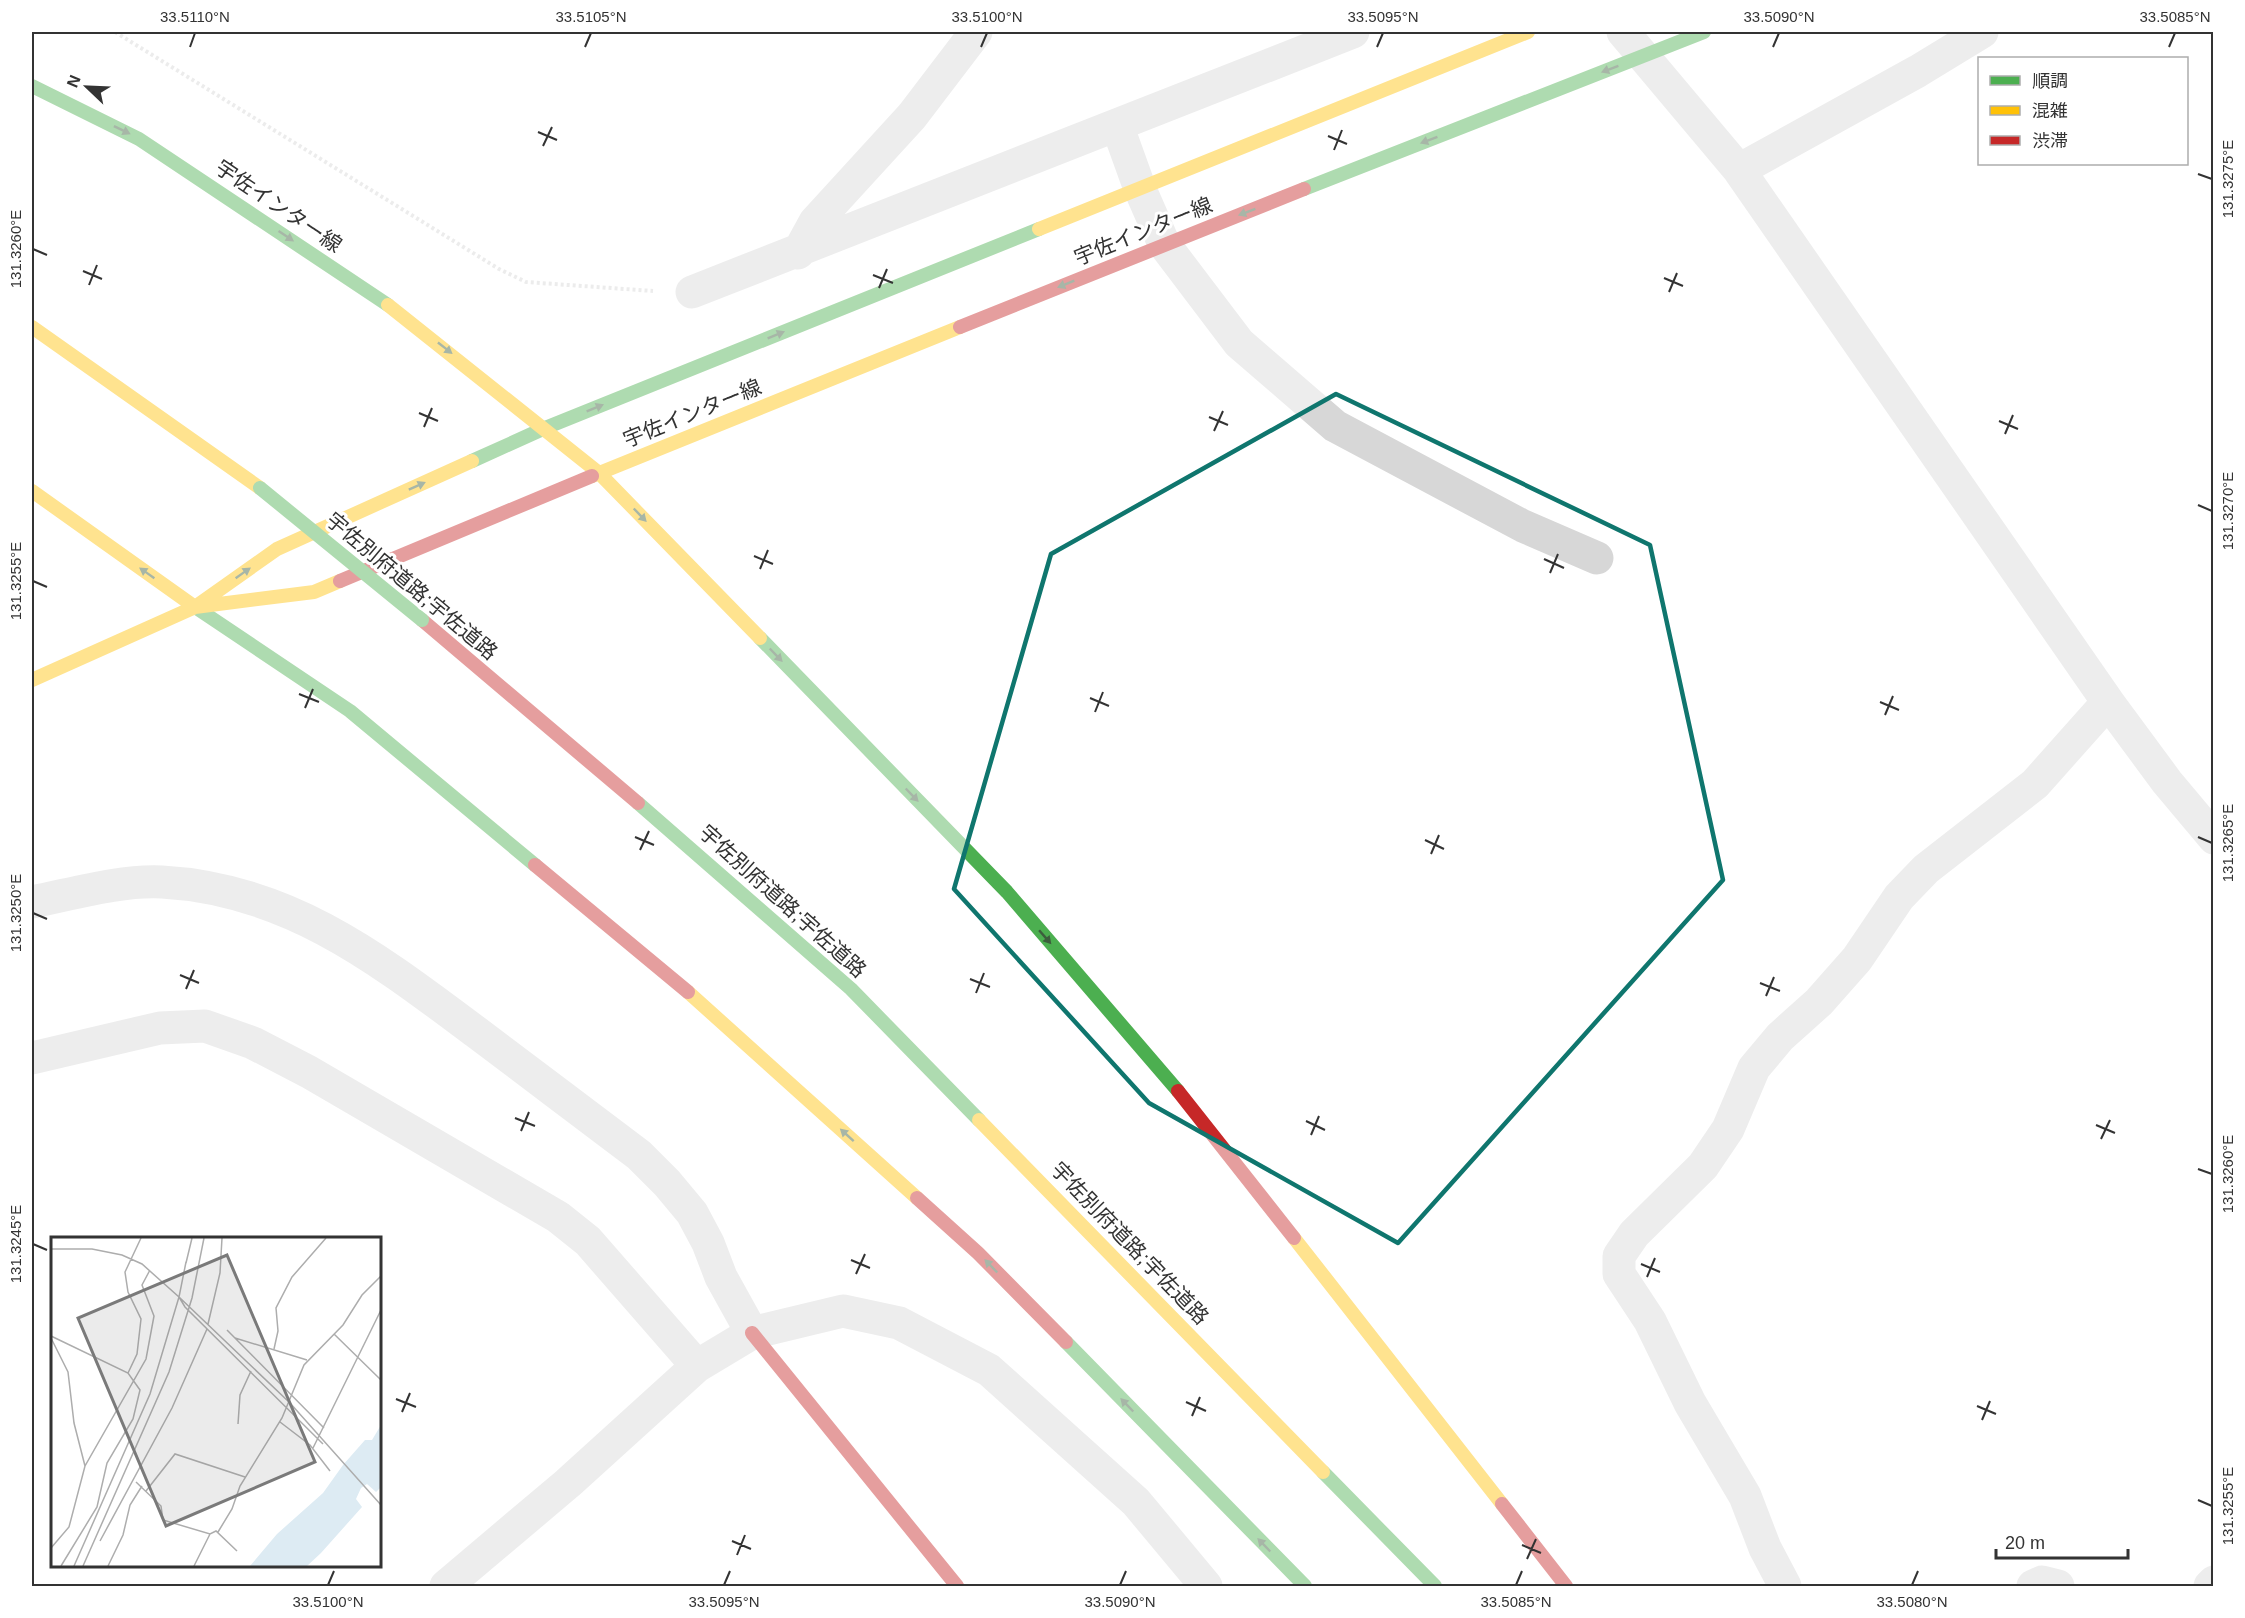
<svg xmlns="http://www.w3.org/2000/svg" width="2245" height="1618" font-family="Helvetica,'Noto Sans JP',sans-serif">
  <style>
    .lines { fill: none; stroke-linecap: round; stroke-linejoin: round }
    .path { stroke: #d6d6d6; stroke-width: 4; stroke-dasharray: 3 3; stroke-linecap: butt }
    .street { stroke: #d7d7d7; stroke-width: 33 }
    .fast { stroke: #4caf50; stroke-width: 14 }
    .slow { stroke: #ffc107; stroke-width: 14 }
    .jam { stroke: #c62828; stroke-width: 14 }
    .fast-bridge { stroke: #4caf50; stroke-width: 14 }
    .oneway { fill: #3c5e3d }
    .marked { fill: none; stroke: #0f766e; stroke-width: 4.5; stroke-linejoin: round }
    .ticks { fill: none; stroke: #333; stroke-width: 2 }
    .labels { text-anchor: middle; dominant-baseline: central; stroke-width: 6; stroke-linejoin: round; paint-order: stroke }
    .street-label { font-size: 21px; fill: #333; stroke: #fff }
    .inset-road { fill: none; stroke: #adadad; stroke-width: 1.5 }
    .view { fill: #7a7a7a; fill-opacity: 0.15; stroke: #7a7a7a; stroke-width: 3 }
    .inset-edge { fill: none; stroke: #333; stroke-width: 3 }
    .neatline { fill: none; stroke: #333; stroke-width: 2 }
    .ticks-label { font-size: 15px; text-anchor: middle; fill: #333 }
  </style>
  <rect width="100%" height="100%" fill="#fff"/>
  <g class="lines">
    <path class="path" d="M115,32L499,269L526,282L653,291"/>
    <path class="street" d="M1623,32L1739,170L2108,702L2167,782L2214,838
      M1117,125L1140,189L1164,244L1239,343L1335,426L1523,526L1597,558
      M1739,170L1918,71L1982,32
      M798,253L815,222L912,116L976,32
      M692,292L1353,32
      M32,902C73,894 119,880 162,882C289,889 378,959 476,1032C530,1073 585,1114 639,1155L667,1183L692,1213L708,1243L721,1277L752,1333
      M32,1058L160,1028L205,1026L253,1043L309,1072L558,1217L588,1241L697,1366
      M446,1586L568,1483L697,1366L752,1333L843,1311L899,1323L989,1370L1136,1502L1206,1586
      M1785,1586L1765,1548L1745,1496L1690,1403L1650,1321L1619,1274V1256L1634,1234L1703,1166L1728,1129L1754,1068L1780,1037L1819,1002L1857,959L1899,897L1926,869L2035,784L2108,702
      M2033,1586L2042,1582L2058,1586
      M2210,1586L2214,1582"/>
    <path class="fast" d="M32,86L139,139L388,305
      M1304,189L1704,32
      M472,461L545,428L1039,229
      M195,607L350,711L535,865
      M760,638L1007,892L1178,1091
      M638,803L851,989L979,1120
      M1066,1342L1305,1586
      M1323,1472L1435,1586"/>
    <path class="slow" d="M1039,229L1528,32
      M388,305L599,473
      M32,327L260,488
      M599,473L760,638
      M592,476L960,327
      M32,491L195,607L314,592L340,581
      M32,680L195,607L277,549L472,461
      M688,992L917,1198
      M979,1120L1323,1472
      M1294,1238L1502,1504"/>
    <path class="jam" d="M960,327L1304,189
      M340,581L592,476
      M422,620L638,803
      M535,865L688,992
      M1178,1091L1294,1238
      M917,1198L978,1253L1066,1342
      M752,1333L957,1586
      M1502,1504L1566,1586"/>
    <path class="fast-bridge" d="M260,488L422,620"/>
  </g>
  <defs><path id="oneway-solid" d="M-6-.8H1V-3.2L6.5 0L1 3.2V.8H-6Z" transform="scale(1.5)"/></defs>
  <g class="oneway">
    <use href="#oneway-solid" transform="translate(1610 69) rotate(159)"/>
    <use href="#oneway-solid" transform="translate(122 130) rotate(26)"/>
    <use href="#oneway-solid" transform="translate(1429 140) rotate(159)"/>
    <use href="#oneway-solid" transform="translate(1247 212) rotate(159)"/>
    <use href="#oneway-solid" transform="translate(286 236) rotate(34)"/>
    <use href="#oneway-solid" transform="translate(1066 284) rotate(158)"/>
    <use href="#oneway-solid" transform="translate(776 335) rotate(-22)"/>
    <use href="#oneway-solid" transform="translate(445 348) rotate(38)"/>
    <use href="#oneway-solid" transform="translate(595 408) rotate(-22)"/>
    <use href="#oneway-solid" transform="translate(417 486) rotate(-24)"/>
    <use href="#oneway-solid" transform="translate(640 515) rotate(46)"/>
    <use href="#oneway-solid" transform="translate(147 573) rotate(-145)"/>
    <use href="#oneway-solid" transform="translate(243 573) rotate(-35)"/>
    <use href="#oneway-solid" transform="translate(776 655) rotate(46)"/>
    <use href="#oneway-solid" transform="translate(912 795) rotate(46)"/>
    <use href="#oneway-solid" transform="translate(1045 937) rotate(49)"/>
    <use href="#oneway-solid" transform="translate(847 1135) rotate(-138)"/>
    <use href="#oneway-solid" transform="translate(991 1266) rotate(-134)"/>
    <use href="#oneway-solid" transform="translate(1127 1405) rotate(-134)"/>
    <use href="#oneway-solid" transform="translate(1264 1545) rotate(-134)"/>
  </g>
  <path d="M0 0H2245V1618H0ZM1336,394L1650,545L1723,880L1398,1243L1149,1103L954,889L1051,554Z" fill="#fff" fill-opacity=".55" fill-rule="evenodd"/>
  <path class="marked" d="M1336,394L1650,545L1723,880L1398,1243L1149,1103L954,889L1051,554Z"/>
  <path class="ticks" d="M190,47L195,33M585,47L591,33M981,47L987,33M1377,47L1383,33M1773,47L1779,33M2169,47L2175,33M538,132L557,140M1328,136L1347,144M543,146L552,127M1334,150L1342,130M2198,174L2212,179M33,249L47,255M83,271L102,279M873,275L893,283M1664,278L1683,286M89,285L97,265M879,288L887,269M1669,292L1677,273M419,413L438,421M1209,417L1228,425M1999,421L2018,429M424,427L432,408M1214,431L1223,411M2005,434L2013,415M2198,505L2212,511M754,556L773,564M1544,559L1564,568M760,569L768,550M1550,573L1558,554M33,581L47,587M299,694L319,702M1090,698L1109,706M1880,702L1899,710M305,708L313,689M1095,712L1103,692M1885,715L1893,696M635,837L654,845M2198,837L2212,843M1425,840L1444,849M640,850L649,831M1431,854L1439,835M33,913L47,919M180,975L199,983M970,979L990,987M1760,983L1780,991M186,989L194,970M976,993L984,973M1766,996L1774,977M515,1118L535,1126M1306,1121L1325,1130M2096,1125L2115,1133M521,1131L529,1112M1311,1135L1319,1116M2101,1139L2110,1120M2198,1169L2212,1174M33,1244L47,1250M851,1260L870,1268M1641,1264L1660,1272M856,1274L865,1254M1647,1277L1655,1258M396,1399L416,1407M1186,1402L1206,1411M1977,1406L1996,1414M402,1412L410,1393M1192,1416L1200,1397M1982,1420L1990,1401M2198,1500L2212,1506M732,1541L751,1549M1522,1545L1541,1553M737,1555L745,1535M1527,1559L1536,1539M328,1585L334,1571M724,1585L730,1571M1120,1585L1126,1571M1516,1585L1522,1571M1912,1585L1918,1571"/>
  <g class="labels">
    <g class="street-label">
      <text transform="translate(279 206) rotate(34)">宇佐インター線</text>
      <text transform="translate(1143 231) rotate(-22)">宇佐インター線</text>
      <text transform="translate(692 413) rotate(-22)">宇佐インター線</text>
      <text transform="translate(412 586) rotate(40)">宇佐別府道路;宇佐道路</text>
      <text transform="translate(783 901) rotate(42)">宇佐別府道路;宇佐道路</text>
      <text transform="translate(1130 1243) rotate(46)">宇佐別府道路;宇佐道路</text>
    </g>
  </g>
  <g transform="translate(51 1237)">
    <rect width="330" height="330" fill="#fff"/>
    <path d="M330,188V250L325,255L316,247L310,251L305,262L311,270L270,316L256,329H199L226,297L272,256L292,228L314,203H321Z" fill="#ddebf3"/>
    <path class="inset-road" d="M0,12H41L71,18L91,27L128,60M135,25L128,60L134,70L272,207M135,26L141,1M128,60L239,166L330,268M157,87L169,36L171,1M176,93L273,191M283,97L330,143M0,99L77,136L89,153L82,182L56,226L46,270L10,329M0,101L17,135L23,186L34,229M184,101L256,123M223,112L227,94L225,71L241,40L275,1M77,136L86,117L90,82L77,55L74,35L90,1M229,185L259,208L279,234M187,187L189,158L200,134M262,211L330,73M85,245L110,269L112,283L159,297L165,294L186,314M95,254L124,217L194,240M167,295L181,272L189,249L231,181L253,128L292,88L311,58L330,39M49,304L121,171L156,92M0,311L18,290L34,229L95,122L103,79L91,48L99,33M23,329L99,157L128,60M32,329L118,135L141,61L153,1M57,329L72,298L79,268L91,249M143,329L159,297"/>
    <path class="view" d="M176,18L264,225L115,289L27,81Z"/>
    <rect width="330" height="330" class="inset-edge"/>
  </g>
  <rect width="2245" height="1618" fill="none" stroke="#ffffff" stroke-width="66"/>
  <rect x="1978" y="57" width="210" height="108" fill="#ffffff" stroke="#adadad" stroke-width="1.5"/>
  <rect x="1990" y="76" width="30" height="9" fill="#4caf50" stroke="#adadad" stroke-width="1.5"/>
  <text x="2032" y="87" font-size="18" fill="#333333">順調</text>
  <rect x="1990" y="106" width="30" height="9" fill="#ffc107" stroke="#adadad" stroke-width="1.5"/>
  <text x="2032" y="117" font-size="18" fill="#333333">混雑</text>
  <rect x="1990" y="136" width="30" height="9" fill="#c62828" stroke="#adadad" stroke-width="1.5"/>
  <text x="2032" y="147" font-size="18" fill="#333333">渋滞</text>
  <g transform="translate(87 87) rotate(293)" stroke="#ffffff" stroke-width="4.5" paint-order="stroke">
  <path d="M0-4.5L10 22L0 15L-10 22Z" fill="#333333"/>
  <text y="-9" font-size="16" font-weight="bold" text-anchor="middle" fill="#333333">N</text>
  </g>
  <path d="M1996 1549v9h132v-9" fill="none" stroke="#333333" stroke-width="3"/>
  <text x="2005" y="1549" font-size="18" fill="#333333" stroke="#ffffff" stroke-width="4.5" paint-order="stroke">20 m</text>
  <rect x="33" y="33" width="2179" height="1552" class="neatline"/>
  <g class="ticks-label">
    <text x="195" y="22">33.5110°N</text>
    <text x="591" y="22">33.5105°N</text>
    <text x="987" y="22">33.5100°N</text>
    <text x="1383" y="22">33.5095°N</text>
    <text x="1779" y="22">33.5090°N</text>
    <text x="2175" y="22">33.5085°N</text>
    <text transform="translate(2228 179) rotate(-90)" y="5">131.3275°E</text>
    <text transform="translate(16 249) rotate(-90)" y="5">131.3260°E</text>
    <text transform="translate(2228 511) rotate(-90)" y="5">131.3270°E</text>
    <text transform="translate(16 581) rotate(-90)" y="5">131.3255°E</text>
    <text transform="translate(2228 843) rotate(-90)" y="5">131.3265°E</text>
    <text transform="translate(16 913) rotate(-90)" y="5">131.3250°E</text>
    <text transform="translate(2228 1174) rotate(-90)" y="5">131.3260°E</text>
    <text transform="translate(16 1244) rotate(-90)" y="5">131.3245°E</text>
    <text transform="translate(2228 1506) rotate(-90)" y="5">131.3255°E</text>
    <text x="328" y="1607">33.5100°N</text>
    <text x="724" y="1607">33.5095°N</text>
    <text x="1120" y="1607">33.5090°N</text>
    <text x="1516" y="1607">33.5085°N</text>
    <text x="1912" y="1607">33.5080°N</text>
  </g>
</svg>
